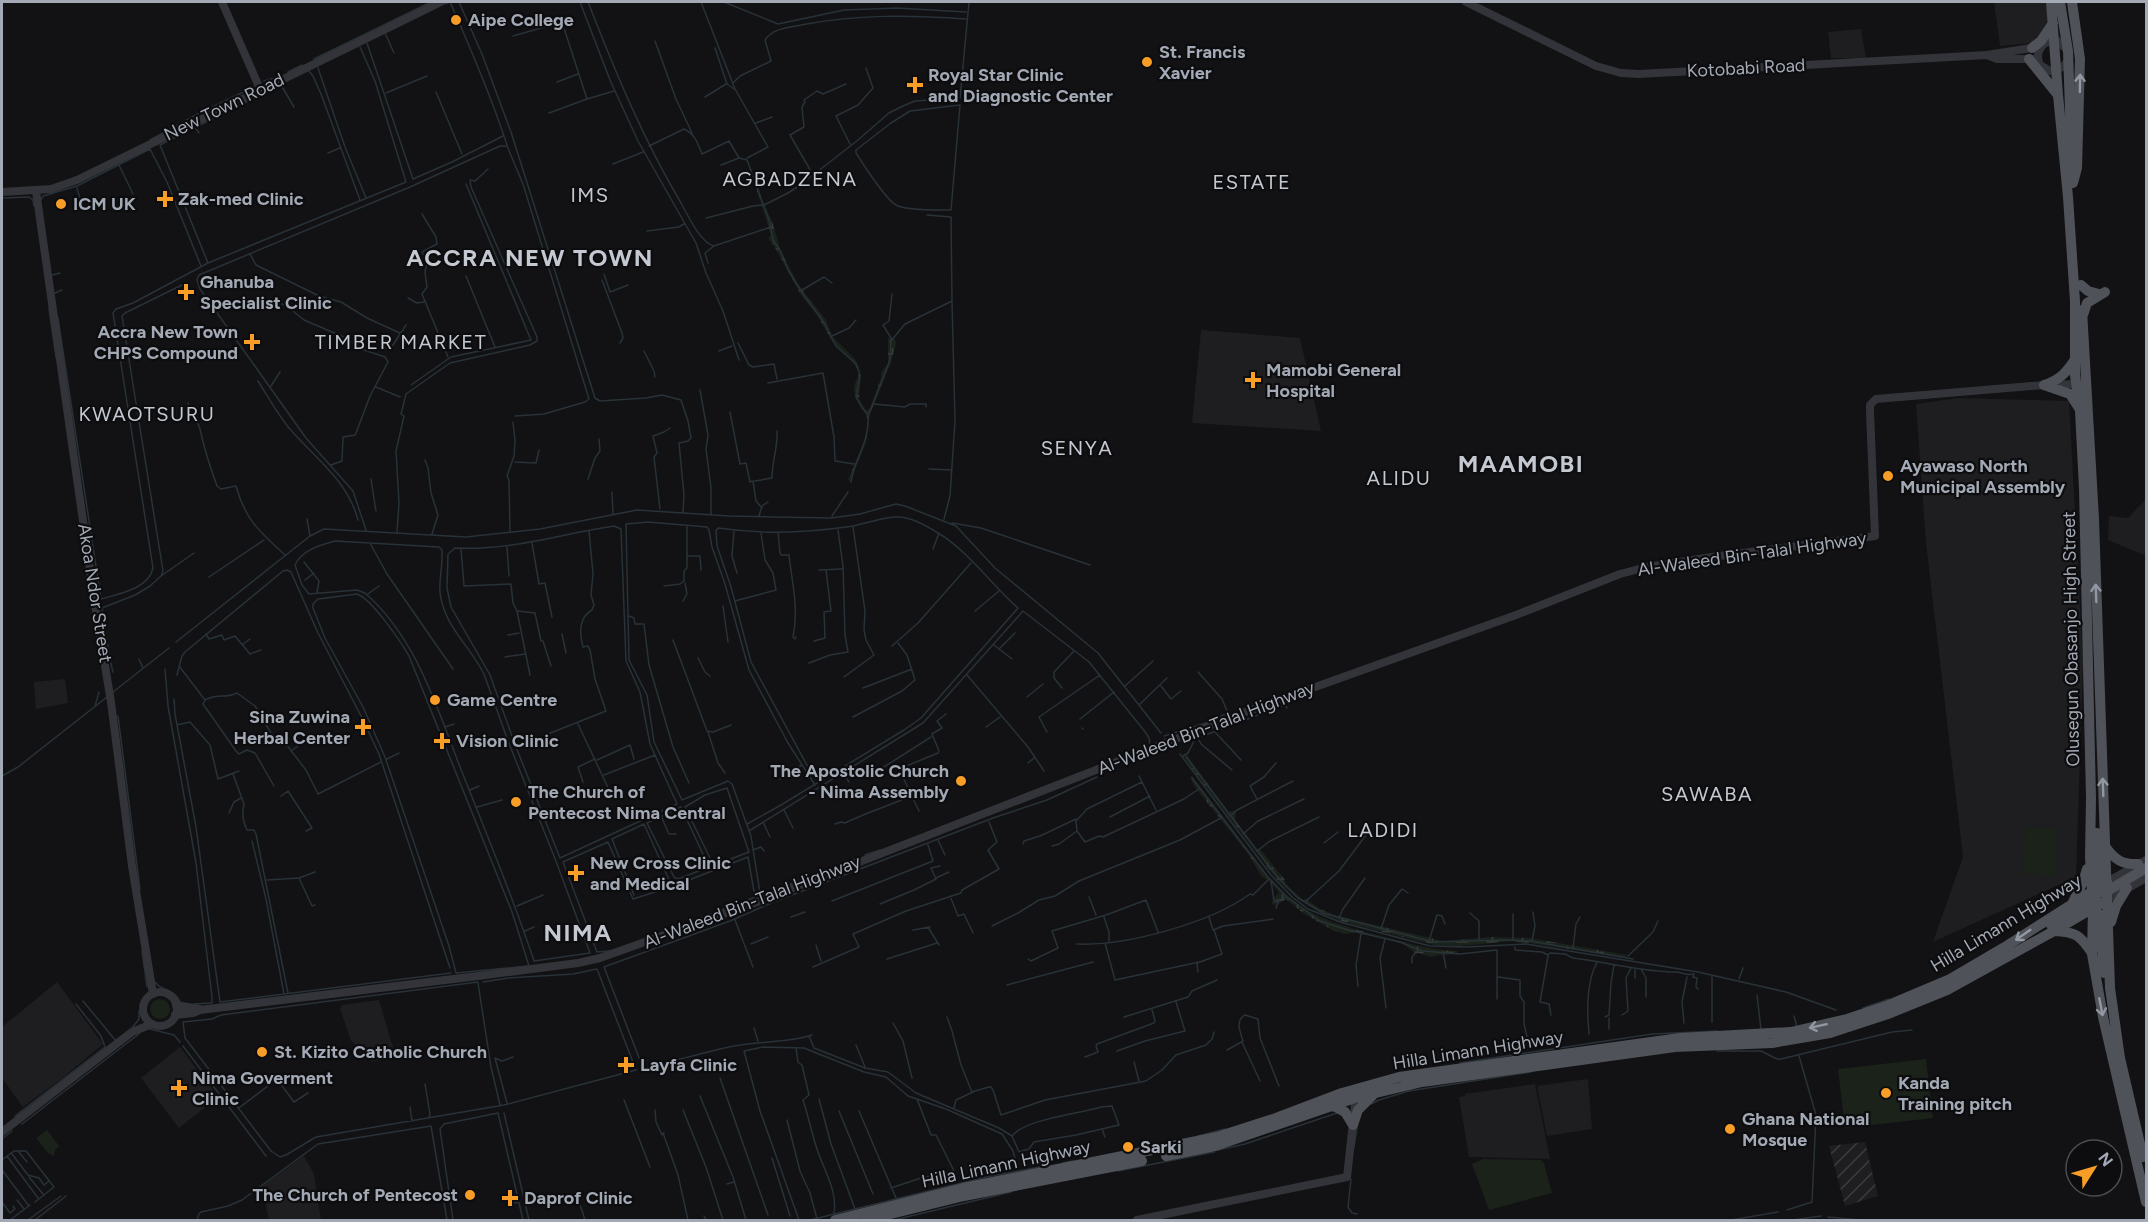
<svg xmlns="http://www.w3.org/2000/svg" width="2148" height="1222" font-family="Figtree,sans-serif">
  <style>
    .built { fill: #1e1e21 }
    .industrial { fill: url(#industrial-furrows) }
    .grass { fill: #1a221a }
    .wetland { fill: url(#wetland-marsh) }
    .lines { fill: none; stroke-linecap: round; stroke-linejoin: round }
    .stream { stroke: #283238; stroke-width: 1.5 }
    .minor { stroke: #333439; stroke-width: 8 }
    .major { stroke: #4f5258; stroke-width: 10 }
    .oneway { stroke: #9298a2 }
    .poi-dot { fill: #f89e26; stroke: #0d0d0f; stroke-width: 2 }
    .labels { text-anchor: middle; dominant-baseline: central; stroke-width: 4.5; stroke-linejoin: round; paint-order: stroke }
    .poi-label { font-size: 18px; font-weight: bold; fill: #a3aab5; stroke: #0d0d0f; text-anchor: start }
    .street-label { font-size: 18px; fill: #a3aab5; stroke: #0d0d0f }
    .neighbourhood-label { font-size: 20px; letter-spacing: 1.5px; fill: #c4c9d1; stroke: #0d0d0f }
    .district-label { font-size: 24px; font-weight: bold; letter-spacing: 1.5px; fill: #c4c9d1; stroke: #0d0d0f }
  </style>
  <defs>
    <pattern id="industrial-furrows" width="10" height="10" patternUnits="userSpaceOnUse" patternTransform="scale(1.5)"><rect width="10" height="10" fill="#1e1e21"/><path d="M-1 1l2-2M0 10L10 0M9 11l2-2" fill="none" stroke="#3c3c3f"/></pattern>
    <pattern id="wetland-marsh" width="20" height="14" patternUnits="userSpaceOnUse" patternTransform="scale(1.5)"><rect width="20" height="14" fill="#1a221a"/><path d="M1 5h8M5 5V1M11 12h8M15 12V8" fill="none" stroke="#383f39"/></pattern>
  </defs>
  <rect width="100%" height="100%" fill="#121214"/>
  <path class="built" d="M1994,2H2047L2048,23L2034,43L2000,46Z
    M1861,29L1866,58H1831L1828,32Z
    M1201,330L1300,338L1321,431L1192,423Z
    M1958,398L2069,401L2083,663L2076,877L1933,942L1963,857L1926,543L1916,404Z
    M2146,499V550L2144,555L2108,540L2109,516L2128,518Z
    M65,679L68,703L36,709L34,682Z
    M57,982L103,1044L65,1076L23,1107L2,1078V1027Z
    M379,1000L395,1054L372,1062L351,1040L340,1009L342,1005Z
    M180,1047L218,1097L179,1128L141,1078Z
    M1588,1079L1592,1129L1547,1136L1537,1086Z
    M1535,1084L1550,1159L1469,1157L1459,1097L1465,1096V1094Z
    M304,1156L314,1174L321,1220H269L262,1186Z"/>
  <path class="industrial" d="M1865,1142L1878,1196L1845,1206L1829,1146Z"/>
  <path class="grass" d="M2026,827L2057,829L2055,876L2023,874Z
    M150 1009a10 10 0 1 1 20 0a10 10 0 1 1-20 0Z
    M1926,1059L1933,1118L1845,1128L1838,1069Z
    M47,1130L59,1146L55,1150L54,1156L48,1153L36,1138Z
    M1483,1159L1541,1160L1544,1163L1552,1193L1489,1210L1472,1164Z"/>
  <path class="wetland" d="M757,182L762,201L772,221L781,251L798,284L826,320L832,336L855,359L859,367L861,378L859,398L866,411L870,408L881,378V372L888,364V338L895,339L896,344L890,365L870,414L866,443L850,481L848,480C854,463 870,437 868,421C866,410 855,403 854,390C854,383 858,379 859,372L851,359L833,343L817,315L801,295L774,246L768,238L771,235L755,184Z
    M1187,755L1228,812L1236,810L1235,820L1256,849H1260L1285,880L1284,884L1304,900L1306,899L1320,909L1337,916L1443,941L1492,937L1530,938L1627,955L1625,958L1529,943L1511,941L1461,946L1434,945L1344,922L1323,914L1298,899L1279,882L1193,770L1184,756Z
    M1192,776L1271,880C1308,919 1335,924 1385,937C1409,944 1432,950 1457,951L1458,954L1439,955L1431,957L1418,953L1414,955V952L1403,944L1389,939L1370,935H1363L1356,932L1346,934L1334,931L1303,913L1286,899L1280,903H1276L1275,905L1272,904L1273,899L1279,892L1269,881L1261,876L1249,855L1194,786L1190,777Z"/>
  <g class="lines">
    <path class="stream" d="M459,2L482,54L511,132L595,398L600,401L646,398L662,395L681,400L688,421L691,438L688,441L679,443L684,495L683,513
      M580,2L610,80L638,141L696,243L706,273L723,311L739,360
      M588,2C615,71 643,139 681,203C688,216 701,243 714,246
      M701,2L735,89L768,147L747,158
      M724,2L778,24L844,10L897,8L966,12
      M445,4L450,2C471,49 491,96 507,145
      M385,33L394,53
      M513,36L562,22L587,99L549,113
      M655,41L676,99L692,133
      M367,43L413,179L452,162L503,136
      M715,48L727,84L734,89
      M314,59L431,2
      M318,68L345,147L366,198
      M309,71L313,76L321,94L360,200
      M288,72L302,65
      M264,81L281,76
      M557,82L578,74
      M733,83L740,76L771,61L765,40C773,28 788,28 801,25C857,14 910,15 966,19
      M281,85L294,107
      M436,92L462,154
      M386,93L427,76
      M705,97L726,84
      M587,99L614,91
      M960,105L951,210C938,210 907,211 896,205C886,199 863,164 856,153V150L891,123L910,111Z
      M212,107L254,87
      M756,123L772,117
      M195,127L199,133
      M150,140L205,110
      M850,144L836,116L858,105L873,88L866,68
      M649,146L684,129C695,134 698,144 702,154L729,141L739,158L747,160L769,220L773,240L781,252L788,270L803,294L823,321L836,346L856,364L860,375L856,397L862,408L868,414C870,443 855,456 851,482
      M328,153L340,148
      M613,164L643,152
      M119,165L133,194
      M721,165L739,158
      M812,173L790,135L804,127L802,107L805,102L804,100L817,91L823,94L846,84
      M77,188L83,210
      M2,198L29,197L33,200L34,206
      M41,200L43,196L77,186L150,149L167,182L201,266
      M422,214L436,237L437,244L422,252L427,262L425,272L427,287L422,294L448,357
      M706,218L753,206L764,205L788,193L799,186L858,140L889,113L903,106L915,101L960,98L969,2
      M647,231L679,227L684,224
      M250,254L256,265L319,296L341,302L367,318L400,333
      M208,263L160,145L250,100
      M708,263L705,253L714,246L771,227
      M604,274L610,292L628,285
      M52,275L60,273
      M466,276L495,347
      M602,280L622,333L623,338L620,343
      M802,290L824,277L832,283
      M55,293L62,290
      M270,298L288,307L304,320L346,338L361,349L385,357L388,362L370,396L356,433L355,435L343,437L342,461L331,465
      M408,298L417,303L424,302
      M49,309L56,357
      M58,318L101,599C118,594 149,589 153,568L113,313L116,309L133,303L208,263L406,182L375,81L360,47
      M832,336L849,328L856,320
      M890,342L905,324L952,301L951,217L927,215
      M738,343L749,365L753,367L774,364L777,379
      M381,350L393,345L406,325
      M644,351L654,371L655,377
      M719,351L732,346
      M258,381C268,397 277,413 289,428C315,458 348,481 358,520
      M768,383L823,373L834,437L835,461L854,464
      M411,385L451,357L531,340L466,184
      M271,386L280,372
      M376,387L400,397
      M700,390L708,435L706,449L711,488V514
      M188,403C190,419 198,418 200,429C204,448 210,467 217,486L221,489L236,486C245,520 261,533 285,555
      M874,404L905,407L910,404H926V407
      M730,412L740,464L746,463L750,482L753,481L756,501L762,508
      M869,414L890,360L891,338L883,325L889,321L892,294
      M425,460L428,468L431,493L438,515L432,534
      M515,462L536,463L539,450
      M929,469L952,470
      M371,479L376,511
      M588,479L595,458L600,451L599,439
      M755,481L772,478C772,461 778,447 777,431
      M612,492L613,514
      M660,509L654,457L657,453L653,436L664,432L670,428
      M759,516L762,506L768,502
      M832,516L848,492
      M307,519L310,536
      M944,519L950,496L955,421L952,302
      M952,523L981,528L1090,565
      M614,526L621,529L626,661L640,692L650,744L677,804L560,858L516,747L490,675L451,607L447,588L448,554L455,548C509,551 561,534 614,526Z
      M366,530L353,491L306,438L200,289L197,280L199,275L410,187L500,146H507L523,184L589,399L585,402L544,414L515,416
      M510,531L509,480L507,476L514,456L515,441L513,422
      M734,531L732,556L737,573
      M397,532L399,503L396,451L404,416L401,414L406,394L450,363L530,345L537,341V337C515,287 493,238 471,187L470,180L475,181L488,169
      M778,532L780,553L781,555H789C792,583 799,608 793,637L795,639L796,637
      M335,541L439,547L442,550C443,564 439,578 440,592C443,625 470,646 484,674L508,741L554,856L590,953L534,961C513,897 487,835 462,772C438,711 417,638 365,593L357,590L309,594L302,585L295,565C302,550 320,545 335,541Z
      M370,543L387,574L453,669
      M532,543L539,584L545,583L552,617
      M507,547L509,576
      M461,549L464,586L511,584L513,603L517,611L530,675
      M933,549L939,533
      M688,556H700L701,570
      M304,562L319,581L317,592
      M819,570L842,569
      M161,576L163,571L122,316L125,313L186,283
      M209,577L264,540
      M305,580L314,573
      M664,586L680,584L684,581V571L687,568V527
      M357,594C372,599 401,642 409,656L512,912L529,966L456,973L449,946L385,757L363,707L325,638L313,608V604L318,599Z
      M368,594L379,586
      M683,601L687,594L685,583
      M735,601L776,590L773,573L765,560L761,533
      M723,606L728,642
      M518,611L535,613L541,641H543L551,666
      M975,611L999,591
      M629,616L634,618L635,624H644L649,665L673,747L689,783
      M206,634L209,639L222,635L224,640L235,636L250,654L261,650
      M562,634L566,653
      M508,635L519,633
      M673,640L707,731L713,732L731,725
      M814,641L825,638L824,612L831,611L826,570
      M176,642L310,536L324,529L466,537L540,529L637,510L729,516L831,518L860,514L896,504L905,506L956,526L995,568L1098,653L1161,733
      M243,644L250,639
      M994,645L1012,659
      M892,646L918,623L971,563
      M999,649L1015,633
      M505,657L525,654
      M698,658L705,672L710,676
      M139,659L143,668
      M809,663L830,655L848,652L845,635L843,566L838,530
      M179,666L205,700L203,704L236,751L239,754L247,750L255,753L274,786
      M165,669L168,706L196,863L212,997V1003L194,1004
      M113,672L110,660L102,608L135,595L150,586L161,576L194,553
      M177,675L182,656L185,652L283,571L287,570L291,572L318,633L361,716L379,754L450,968
      M967,675L1028,747L1044,771
      M844,677L874,655L866,640L864,630L865,611L853,527
      M1125,686L1153,661
      M1161,686L1171,699L1181,691
      M863,688L912,669
      M1062,688L1054,678V672L1074,651
      M113,692L169,648
      M1027,697L1043,684
      M174,699L175,714L196,827L220,1002L451,973
      M205,700C219,693 225,699 237,693L255,706L271,733L286,744L306,770L318,794L381,762
      M1140,704L1167,678
      M95,706L99,692
      M118,716L140,889
      M853,717L902,691L915,680L907,655L898,643
      M1080,719L1114,692
      M578,724L611,794
      M177,725L190,722L210,745L218,779L239,771
      M445,727L454,724
      M986,727L1000,717
      M1082,728L1083,729
      M708,732L718,763L725,773
      M1047,732L1039,717L1100,675
      M1215,732L1241,760
      M548,734L606,711L595,679L590,650L588,646L583,647C579,633 579,617 592,610L594,605L591,595L593,574L589,531
      M1164,736L1206,723L1228,713L1222,699L1198,672
      M1198,738L1201,744L1232,770
      M291,751L302,743
      M1180,754L1271,875L1292,897L1308,909L1340,922L1430,946L1467,947L1526,944L1698,972L1786,992L1836,1010
      M1183,756L1188,753L1195,739L1282,706L1285,705L1287,708
      M1186,757L1275,874L1298,898L1323,913L1433,942L1503,940L1530,941L1633,959
      M387,759L399,753
      M597,760L630,745L634,759
      M1028,763L1034,758
      M876,772L931,737
      M843,773L849,782
      M233,774L244,804C242,812 243,822 247,830H254L256,834L288,993
      M604,775L655,755
      M2,776L18,767L107,697
      M1139,776L1156,810
      M1192,778L1267,876L1287,897L1320,921L1348,930L1400,942L1422,951L1460,954L1497,950V999
      M780,779L802,765
      M583,782L578,767L595,759
      M815,785L788,743L749,670L725,584L712,547L709,530L707,527L648,522L626,524L629,660L647,695L654,742L682,800L728,781L732,784L751,836L760,893L770,892L858,858
      M727,788L749,852L715,865L712,862L685,807L705,795Z
      M470,790L479,786
      M281,796L288,791L312,828L306,831
      M1257,799L1250,786L1264,777L1276,763
      M477,807L502,800
      M681,807L709,867L678,879L674,877L647,823Z
      M784,810L793,828
      M919,811L899,769L938,753L939,751L932,734L942,728L937,721L946,714
      M229,813L234,802L241,798
      M661,816L669,834
      M1230,816L1237,810L1293,781
      M1110,817L1150,796
      M763,822L770,837
      M747,824L781,805L904,730L921,718L1018,608C993,586 966,549 938,533C927,526 913,518 900,517C882,516 864,525 846,527C805,533 760,534 718,528L716,531L717,546L731,587L751,662L808,767L815,777L821,781
      M835,824L841,822L845,823C868,812 888,806 911,796
      M749,831L923,723L1023,611L1089,662L1146,733L1149,738L1150,745
      M1077,831L1085,842L1099,836L1103,837L1184,799L1199,789
      M670,834H676
      M1243,834L1258,821L1304,799
      M938,840L945,855
      M252,841L266,899L284,994
      M608,842L633,899L671,887L748,857L755,897L618,950L597,952L563,862Z
      M1324,843L1338,832
      M1023,844L1024,841L1040,836L1076,819
      M1052,846L1059,844L1077,831L1076,821L1087,809L1142,782
      M753,850L761,847L764,851
      M1257,851L1270,841L1319,817
      M865,855L880,850
      M299,878L312,906L315,905
      M936,878L949,872
      M267,880L299,878L315,872
      M1271,881L1274,901L1277,902
      M634,895L612,839L644,824L670,882
      M950,896L958,916L964,914L973,933
      M1089,897L1096,915
      M832,901L933,861L928,845
      M1305,902L1339,871L1366,835
      M880,904L914,890L936,879L931,868L940,866
      M517,906L543,895
      M1276,908L1279,900L1286,897
      M1470,913L1479,921V940
      M791,917L805,912
      M1104,917L1109,932V941
      M1209,917L1213,930L1223,926L1273,919
      M1339,918L1343,909L1365,878
      M735,920L753,967
      M992,926L1018,913L1039,900L1055,896L1079,881L1180,840L1221,818
      M928,927L939,945
      M1381,929L1389,905L1402,889L1408,893
      M913,930L930,927
      M525,931L534,927
      M1385,939L1380,958L1386,1008
      M1513,939V914
      M1429,941L1437,915L1442,916L1445,924
      M1532,941L1535,926L1533,912
      M1105,943L1115,980L1204,961
      M751,944L768,937
      M1077,944C1127,946 1210,923 1250,894L1253,895L1269,879
      M816,945L821,961
      M1515,947V950L1542,952L1548,955L1550,953L1565,954L1573,958C1607,962 1643,972 1676,972C1682,972 1686,976 1694,974L1693,977L1697,978L1696,987L1698,989
      M1573,948L1576,924L1580,917
      M142,951L147,987
      M1443,952L1446,968
      M1548,956L1540,1002L1549,1004L1551,1015
      M1628,956L1653,932L1658,921
      M887,959L937,943
      M1028,959L1031,961L1058,948L1052,931L1106,915L1146,900L1158,932
      M1412,963V957L1417,951
      M813,967L859,947L853,934L906,911L961,893L962,890L999,869L988,850L997,842L989,822
      M1641,969L1646,978V997
      M1635,970V978
      M1198,972L1197,963L1222,954L1214,930
      M1498,977L1520,980V996L1524,1002V1024L1528,1041
      M1712,977V1022
      M1739,979L1743,968
      M155,982C163,993 175,988 180,1002
      M478,982L221,1015L212,1019L183,1022L185,1038L271,1151L280,1157L286,1155L316,1137L504,1105L636,1070L597,969L573,974L508,978L483,982
      M478,983L491,1067L500,1105
      M1007,985L1093,962
      M1358,986L1356,965L1361,934
      M1757,995L1761,1030
      M83,1001L116,1041
      M1863,1008L1889,999
      M1622,1015L1628,1011L1626,978L1631,968
      M1794,1016L1797,1027
      M947,1017L952,1031L961,1065L972,1092
      M1124,1017L1188,997L1192,991L1217,980
      M1605,1017L1609,1015L1611,983L1614,965
      M1609,1018V1029
      M893,1023L903,1041L912,1078
      M1684,1023L1682,1002L1687,977
      M132,1028L139,1019V1011
      M754,1028L758,1041
      M150,1029L174,1035L180,1042
      M1589,1034C1587,1011 1586,983 1597,962
      M812,1035C788,1043 760,1041 734,1046C703,1052 673,1062 643,1068L604,967L730,921L771,903L993,818L1047,800L1097,777
      M809,1036L814,1048L865,1068L888,1072L916,1093L999,1128L1012,1136L1019,1152L1029,1149L1034,1142L1076,1135L1119,1125L1112,1106L1101,1107C1079,1114 1025,1119 1012,1136
      M1242,1042L1260,1081
      M856,1045L865,1067
      M183,1046L266,1156
      M796,1048L798,1062L802,1065L809,1095L803,1100C808,1115 811,1130 816,1146C822,1167 838,1190 834,1213
      M1227,1050L1243,1041C1240,1031 1235,1021 1245,1015L1258,1019L1260,1038L1279,1086
      M1117,1051L1145,1041L1185,1031L1176,1002
      M1717,1051H1761L1777,1059H1781L1892,1032L1912,1030
      M1085,1057L1098,1052L1096,1046L1097,1044L1154,1023L1155,1021L1152,1010
      M1134,1062L1139,1081
      M1460,1063L1652,1034L1717,1031
      M720,1078L768,1215
      M425,1084L430,1114L429,1118
      M700,1096L733,1177L746,1220
      M819,1099L831,1144L855,1209
      M624,1100L650,1167
      M507,1103L495,1058L502,1061L513,1057
      M1371,1104L1379,1100L1409,1091L1531,1072
      M410,1107L412,1121
      M239,1108L277,1079L294,1102L308,1093
      M954,1108L956,1100L975,1091L989,1087H991L993,1090L1001,1115L1045,1100L1146,1081L1162,1070L1176,1055L1206,1045L1212,1039L1214,1032
      M655,1110L656,1122L662,1135
      M683,1110L706,1167L723,1220
      M839,1111L873,1194
      M859,1111L896,1198
      M504,1113L529,1220
      M15,1116L105,1047L101,1036L76,1004
      M787,1120L800,1171L810,1193L817,1219
      M22,1124L140,1033
      M1102,1129L1105,1137
      M664,1133H663L678,1175L688,1220
      M1198,1136L1225,1129
      M2,1139L12,1131
      M1354,1147L1357,1128
      M1218,1150L1245,1144L1337,1113
      M18,1151L27,1162
      M12,1154L28,1175L39,1178L44,1185L49,1181
      M7,1156L38,1198
      M772,1158L790,1216
      M2,1160L14,1151H26L54,1187L35,1202
      M1063,1163L1073,1161
      M2,1170L29,1206
      M1118,1171L1214,1152
      M29,1177L43,1194
      M1351,1179L1348,1207L1352,1213L1357,1214
      M727,1184L734,1182
      M891,1188L921,1178L954,1171L936,1135H931L917,1099
      M576,1192L585,1220
      M17,1200L24,1209
      M2,1202L10,1213L15,1209L13,1206
      M509,1205L518,1202
      M1787,1210L1812,1202L1816,1115L1799,1056
      M704,1216L706,1220
      M1828,1217L1860,1220
      M10,1220L30,1205
      M28,1220L61,1196
      M35,1220L66,1196
      M197,1220L199,1214L201,1212L228,1206L242,1200L318,1144L431,1126L447,1220
      M453,1220L440,1129L444,1124L498,1113L523,1220
      M799,1220L760,1111L744,1051L763,1047L804,1048L864,1072L886,1077L908,1096L946,1109L1002,1134L1013,1151L1018,1170
      M810,1220L986,1177L1040,1167
      M894,1220L1011,1192
      M1731,1220L1778,1212
      M1792,1220L1821,1216"/>
    <path class="minor" d="M222,2L260,89
      M1466,2L1596,66L1621,73L1639,74L1987,55L2038,47
      M2068,51L2058,41C2043,39 2034,51 2040,65L2050,71L2063,67L2068,60
      M1987,55L1997,59H2033
      M36,191L95,605L111,702L132,866L153,994
      M2,192L51,189L77,180L441,2
      M2107,882L2146,860
      M2107,900L2146,878
      M143 1009a17 17 0 1 1 34 0a17 17 0 1 1-34 0Z
      M176,1005L199,1009
      M175,1015L193,1013L200,1010L478,976L578,963L600,958L757,902L1237,715L1516,615L1620,574L1647,567L1712,557L1875,536L1870,411V405L1876,399L2044,385L2081,384
      M2,1132L132,1032L152,1024
      M1137,1220L1347,1177L1356,1095"/>
    <path class="major" d="M2051,2L2058,95L2068,197L2075,301V375L2080,411L2084,488L2091,799L2090,857L2093,908L2092,954L2103,1017L2146,1202
      M2060,2L2068,51L2072,169
      M2072,2L2080,59L2077,168L2073,183
      M2032,48L2041,41L2053,23
      M2029,59L2058,95
      M2081,285L2088,291L2099,294
      M2082,310L2094,519L2110,988L2120,1058L2143,1157
      M2082,318L2087,303L2105,292
      M2044,385L2070,394L2079,408
      M2044,385C2060,380 2067,372 2076,358
      M2097,833L2101,889
      M2105,846C2114,859 2122,865 2138,864
      M2104,893L2146,868
      M2073,902L2083,882L2087,869
      M2099,914L2104,973
      M2111,922L2116,906L2127,888
      M2051,925L2096,896
      M2054,931C2076,932 2080,935 2092,953
      M1334,1106L1345,1112L1353,1125
      M1353,1125L1358,1110L1374,1094
      M1166,1156L1215,1146L1355,1098L1422,1082L1675,1047L1772,1043L1830,1033L1888,1014L1947,990L2054,931L2107,900
      M835,1220L963,1188L1217,1137L1276,1118L1342,1093L1399,1077L1680,1038L1791,1032L1847,1019L1886,1006L1950,979L2008,945L2107,882
      M866,1220L964,1196L1142,1161"/>
  </g>
  <defs><path id="oneway-shaft" d="M-6 0H5M1.5-3L5.5 0L1.5 3" fill="none" stroke-width="1.6" stroke-linecap="round" stroke-linejoin="round" transform="scale(1.5)"/></defs>
  <g class="oneway">
    <use href="#oneway-shaft" transform="translate(2080 83) rotate(-89)"/>
    <use href="#oneway-shaft" transform="translate(2096 593) rotate(-92)"/>
    <use href="#oneway-shaft" transform="translate(2103 787) rotate(-92)"/>
    <use href="#oneway-shaft" transform="translate(2023 935) rotate(145)"/>
    <use href="#oneway-shaft" transform="translate(2101 1007) rotate(79)"/>
    <use href="#oneway-shaft" transform="translate(1818 1026) rotate(168)"/>
  </g>
  <g class="poi-dot">
    <circle cx="456" cy="20" r="6"/>
    <circle cx="1147" cy="62" r="6"/>
    <path d="M912 76h6v6h6v6h-6v6h-6v-6h-6v-6h6z"/>
    <path d="M162 190h6v6h6v6h-6v6h-6v-6h-6v-6h6z"/>
    <circle cx="61" cy="204" r="6"/>
    <path d="M183 283h6v6h6v6h-6v6h-6v-6h-6v-6h6z"/>
    <path d="M249 333h6v6h6v6h-6v6h-6v-6h-6v-6h6z"/>
    <path d="M1250 371h6v6h6v6h-6v6h-6v-6h-6v-6h6z"/>
    <circle cx="1888" cy="476" r="6"/>
    <circle cx="435" cy="700" r="6"/>
    <path d="M360 718h6v6h6v6h-6v6h-6v-6h-6v-6h6z"/>
    <path d="M439 732h6v6h6v6h-6v6h-6v-6h-6v-6h6z"/>
    <circle cx="961" cy="781" r="6"/>
    <circle cx="516" cy="802" r="6"/>
    <path d="M573 864h6v6h6v6h-6v6h-6v-6h-6v-6h6z"/>
    <circle cx="262" cy="1052" r="6"/>
    <path d="M623 1056h6v6h6v6h-6v6h-6v-6h-6v-6h6z"/>
    <path d="M176 1079h6v6h6v6h-6v6h-6v-6h-6v-6h6z"/>
    <circle cx="1886" cy="1093" r="6"/>
    <circle cx="1730" cy="1129" r="6"/>
    <circle cx="1128" cy="1147" r="6"/>
    <circle cx="470" cy="1195" r="6"/>
    <path d="M507 1189h6v6h6v6h-6v6h-6v-6h-6v-6h6z"/>
  </g>
  <g class="labels">
    <g class="poi-label">
      <text x="468" y="20">Aipe College</text>
      <text x="1159" y="52">St. Francis<tspan x="1159" dy="21">Xavier</tspan></text>
      <text x="928" y="75">Royal Star Clinic<tspan x="928" dy="21">and Diagnostic Center</tspan></text>
      <text x="178" y="199">Zak-med Clinic</text>
      <text x="73" y="204">ICM UK</text>
      <text x="200" y="282">Ghanuba<tspan x="200" dy="21">Specialist Clinic</tspan></text>
      <text x="238" y="332" text-anchor="end">Accra New Town<tspan x="238" dy="21">CHPS Compound</tspan></text>
      <text x="1266" y="370">Mamobi General<tspan x="1266" dy="21">Hospital</tspan></text>
      <text x="1900" y="466">Ayawaso North<tspan x="1900" dy="21">Municipal Assembly</tspan></text>
      <text x="447" y="700">Game Centre</text>
      <text x="350" y="717" text-anchor="end">Sina Zuwina<tspan x="350" dy="21">Herbal Center</tspan></text>
      <text x="456" y="741">Vision Clinic</text>
      <text x="949" y="771" text-anchor="end">The Apostolic Church<tspan x="949" dy="21">- Nima Assembly</tspan></text>
      <text x="528" y="792">The Church of<tspan x="528" dy="21">Pentecost Nima Central</tspan></text>
      <text x="590" y="863">New Cross Clinic<tspan x="590" dy="21">and Medical</tspan></text>
      <text x="274" y="1052">St. Kizito Catholic Church</text>
      <text x="640" y="1065">Layfa Clinic</text>
      <text x="192" y="1078">Nima Goverment<tspan x="192" dy="21">Clinic</tspan></text>
      <text x="1898" y="1083">Kanda<tspan x="1898" dy="21">Training pitch</tspan></text>
      <text x="1742" y="1119">Ghana National<tspan x="1742" dy="21">Mosque</tspan></text>
      <text x="1140" y="1147">Sarki</text>
      <text x="458" y="1195" text-anchor="end">The Church of Pentecost</text>
      <text x="524" y="1198">Daprof Clinic</text>
    </g>
    <g class="street-label">
      <text transform="translate(1746 68) rotate(-3)">Kotobabi Road</text>
      <text transform="translate(224 107) rotate(-26)">New Town Road</text>
      <text transform="translate(1752 554) rotate(-8)">Al-Waleed Bin-Talal Highway</text>
      <text transform="translate(95 593) rotate(81)">Akoa Ndor Street</text>
      <text transform="translate(2071 639) rotate(-91)">Olusegun Obasanjo High Street</text>
      <text transform="translate(1206 728) rotate(-21)">Al-Waleed Bin-Talal Highway</text>
      <text transform="translate(752 902) rotate(-21)">Al-Waleed Bin-Talal Highway</text>
      <text transform="translate(2006 923) rotate(-31)">Hilla Limann Highway</text>
      <text transform="translate(1478 1050) rotate(-9)">Hilla Limann Highway</text>
      <text transform="translate(1006 1164) rotate(-12)">Hilla Limann Highway</text>
    </g>
    <g class="neighbourhood-label">
      <text x="790" y="179">AGBADZENA</text>
      <text x="1252" y="182">ESTATE</text>
      <text x="590" y="195">IMS</text>
      <text x="401" y="342">TIMBER MARKET</text>
      <text x="147" y="414">KWAOTSURU</text>
      <text x="1077" y="448">SENYA</text>
      <text x="1399" y="478">ALIDU</text>
      <text x="1707" y="794">SAWABA</text>
      <text x="1383" y="830">LADIDI</text>
    </g>
    <g class="district-label">
      <text x="530" y="257">ACCRA NEW TOWN</text>
      <text x="1521" y="463">MAAMOBI</text>
      <text x="578" y="932">NIMA</text>
    </g>
  </g>
  <rect width="2148" height="1222" fill="none" stroke="#a3aab5" stroke-width="6"/>
  <g transform="translate(2094 1168) rotate(53)"><circle r="28" fill="#0d0d0f" stroke="#494c51" stroke-width="1.5"/>
  <path d="M0-4.5L10 22L0 15L-10 22Z" fill="#f89e26"/>
  <text y="-9" font-size="16" font-weight="bold" text-anchor="middle" fill="#a3aab5">N</text>
  </g>
</svg>
